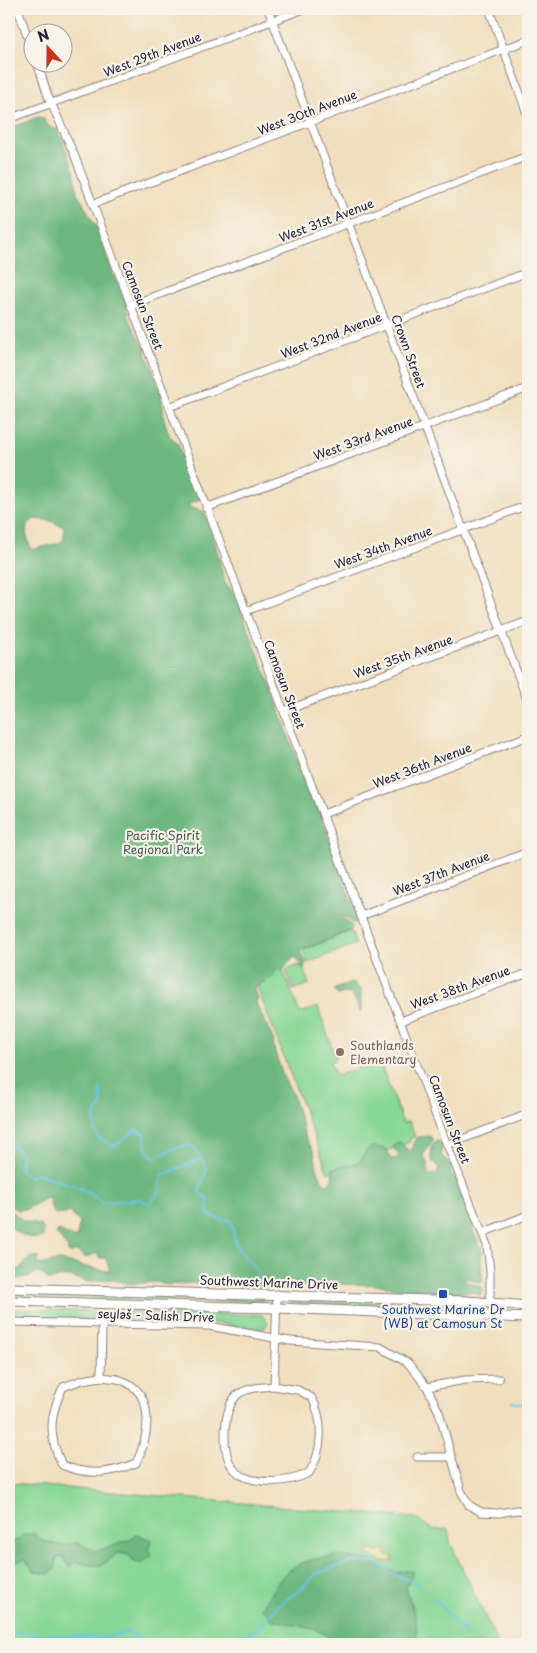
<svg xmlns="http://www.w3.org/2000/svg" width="537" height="1653" font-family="'Playpen Sans',sans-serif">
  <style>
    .green { fill: #87d797; stroke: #547c69 }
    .forest { fill: #6db880; stroke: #486d5e; fill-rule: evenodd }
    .sand { fill: #eeda9e; stroke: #887e6c }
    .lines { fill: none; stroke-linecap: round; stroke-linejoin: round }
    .stream { stroke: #6ac5e8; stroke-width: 2 }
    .minor-casing { stroke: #8a807c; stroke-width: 9 }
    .major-casing { stroke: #8a807c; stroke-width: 11 }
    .minor { stroke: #fff; stroke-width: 7 }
    .major { stroke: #fff; stroke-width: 9 }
    .education-dot { fill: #8d6e63; stroke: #f7f3e8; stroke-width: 2 }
    .transit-dot { fill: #1a4fb4; stroke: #f7f3e8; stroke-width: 2 }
    .labels { text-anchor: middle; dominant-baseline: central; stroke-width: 4.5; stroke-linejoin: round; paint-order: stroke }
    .street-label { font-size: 12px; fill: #22223b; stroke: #f7f3e8 }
    .park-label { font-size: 12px; fill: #405857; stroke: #f7f3e8 }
    .education-label { font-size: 12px; fill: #785e54; stroke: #f7f3e8; text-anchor: start }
    .transit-label { font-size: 12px; fill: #164399; stroke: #f7f3e8 }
  </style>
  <rect width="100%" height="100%" fill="#f7f3e8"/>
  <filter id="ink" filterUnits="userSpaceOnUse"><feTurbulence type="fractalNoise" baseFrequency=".02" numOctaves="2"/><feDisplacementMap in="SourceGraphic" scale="10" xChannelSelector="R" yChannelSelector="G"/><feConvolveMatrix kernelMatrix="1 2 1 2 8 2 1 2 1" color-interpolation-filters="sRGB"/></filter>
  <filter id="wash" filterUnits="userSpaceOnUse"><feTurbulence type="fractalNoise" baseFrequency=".0096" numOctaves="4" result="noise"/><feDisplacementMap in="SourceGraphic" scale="20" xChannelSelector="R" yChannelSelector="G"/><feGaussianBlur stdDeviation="1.12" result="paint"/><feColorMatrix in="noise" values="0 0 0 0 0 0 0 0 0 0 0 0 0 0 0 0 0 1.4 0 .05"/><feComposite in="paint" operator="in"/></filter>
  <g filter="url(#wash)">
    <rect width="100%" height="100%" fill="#f1debe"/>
    <path class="green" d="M351,931L356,944L308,963L303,950Z
      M302,964L309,984L293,990L286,970Z
      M281,966L300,1013L318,1007L336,1059L330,1062L336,1076L379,1060L403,1123L409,1121L415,1137L409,1139L410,1142L328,1173L256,984L270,971Z
      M9,1292L260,1299L265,1302L9,1297Z
      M345,1301L485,1306L490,1309L488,1311L291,1303Z
      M9,1309L262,1315L268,1322L265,1328L260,1329L198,1321L9,1317Z
      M9,1483L415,1518L433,1530L448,1529L450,1542L498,1644H9Z"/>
    <path class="forest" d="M38,117L43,118L50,128L59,130L75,174L77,193L100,233L107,259L117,283L123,289L128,316L143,345L161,391L164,419L169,435L178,444L188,476L200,499L189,504V507L205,512L215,542L224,580L240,602L241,610L274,694L305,783L315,797L356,916L355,924L342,915L341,917L352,926L351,930L300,951L306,963L304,969L300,966L303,962H299L296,957L293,958L282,971L277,969L273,976L253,989L258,998L256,1003L273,1039L274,1049L283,1077L292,1093L305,1136L314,1152L317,1168L323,1182L327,1184L332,1180L333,1168L360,1163C366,1147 372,1144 387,1150L391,1159H396L399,1155L393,1148L396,1143L400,1142L410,1152L417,1137L430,1136L433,1140L423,1155L428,1165V1174L432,1175L437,1173L439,1168L431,1159L432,1145L437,1141L440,1142L442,1147L441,1155C447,1161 454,1163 451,1174L456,1178L471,1216L473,1232L482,1248L481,1264L483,1281L481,1283L467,1278L464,1281L482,1287L483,1291L479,1296L475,1293L397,1289L382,1285L342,1284L326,1282L309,1286L268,1287L191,1283L166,1285L157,1282L130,1284L109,1279L87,1282L71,1277H59L49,1281L45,1276L37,1272L31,1276L9,1281V1267L19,1270C25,1264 29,1254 39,1257L37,1264C45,1266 53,1260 61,1261C77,1264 94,1270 110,1271L106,1258H100L97,1253L86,1258L77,1251L72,1253L68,1252V1248L56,1233L58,1230L76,1239L80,1223L70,1212L65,1214H55L51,1208L50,1200L46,1198L27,1209L19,1210L9,1206V129ZM34,519L48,520L64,527V539L59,543L31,550L26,533L27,525Z
      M351,983L355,984L356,988L359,987L361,989V1012L352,994L344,993L338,995L335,991V989Z
      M9,1210L24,1221L40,1225L44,1229L43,1237C28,1241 20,1234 9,1226Z
      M25,1534H35L42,1541L60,1545L77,1543L96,1551L130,1540L136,1534L152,1540L148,1549L152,1556L140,1564L133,1561L129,1555L118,1553C98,1570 99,1566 75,1562L69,1567L63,1557H57L55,1569L49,1574L34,1571L25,1559L9,1564V1540L17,1541Z
      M334,1556L371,1560L396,1573L411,1570L413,1572L406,1588L416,1618L417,1644H340L317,1630L273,1620L262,1608C283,1571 291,1561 334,1556Z"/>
    <path class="sand" d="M383,1549L385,1550L386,1555L393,1556V1561L382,1562L366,1552L372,1550L378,1553Z"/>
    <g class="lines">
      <path class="stream" d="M100,1088L102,1104L94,1117L95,1132L99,1138L113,1146C123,1142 128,1133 137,1130L145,1134L146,1151L155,1158L170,1150L189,1145L195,1148L201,1159
        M9,1145L14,1147L21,1154L20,1170L31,1177L37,1173C59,1182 84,1185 102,1203L141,1199L150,1204L159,1192L162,1175L201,1159L207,1168L199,1192L208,1199V1214L221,1220H231C234,1230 234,1242 239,1251C244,1258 253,1263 257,1272
        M259,1277L261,1281
        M512,1402L528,1405
        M433,1597L466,1635
        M9,1632L73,1637H108L127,1632L153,1644
        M224,1644L255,1631L280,1604L300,1590L316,1574L354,1561L375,1562L396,1575L416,1583L420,1587"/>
    </g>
  </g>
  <g filter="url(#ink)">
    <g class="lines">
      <g class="minor-casing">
        <path id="minor" d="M18,9L32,50
          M268,9L528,702
          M489,9L528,116
          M37,62L48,96L74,154L444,1137L487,1245L490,1271V1302L497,1316
          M9,119L304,9
          M93,204L528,40
          M131,305L528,156
          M169,407L528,272
          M206,508L528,388
          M246,611L528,505
          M284,711L528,621
          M323,814L528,736
          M361,916L528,852
          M401,1021L528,973
          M447,1145L528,1114
          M482,1233L528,1215
          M9,1322L209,1326L290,1341L380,1347L408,1363L427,1387L439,1412L461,1491L469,1505L481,1512L499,1513L517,1510L528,1511
          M101,1377C108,1378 115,1378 121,1380C157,1393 149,1437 136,1463C110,1474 88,1476 62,1465C48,1436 49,1416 63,1387L82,1380Z
          M101,1377L102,1324
          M274,1386L298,1390L312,1398C324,1421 323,1451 309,1473C289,1483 245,1488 231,1465C221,1449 223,1403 240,1393C250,1387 263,1387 274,1386Z
          M274,1386L277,1294
          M427,1387L465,1380L499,1379
          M417,1457H452"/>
      </g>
      <g class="major-casing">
        <path id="major" d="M9,1288L468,1301L528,1306
          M9,1301L276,1308L528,1318"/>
      </g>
      <use href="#minor" class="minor"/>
      <use href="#major" class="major"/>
    </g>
  </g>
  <circle class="education-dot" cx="340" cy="1052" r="5"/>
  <rect class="transit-dot" x="438" y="1289" width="10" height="10" rx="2.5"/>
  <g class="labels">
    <g class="street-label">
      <text transform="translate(152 54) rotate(-21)">West 29th Avenue</text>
      <text transform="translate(307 112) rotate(-21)">West 30th Avenue</text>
      <text transform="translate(326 220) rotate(-21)">West 31st Avenue</text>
      <text transform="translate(143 305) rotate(69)">Camosun Street</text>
      <text transform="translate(331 335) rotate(-21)">West 32nd Avenue</text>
      <text transform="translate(409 351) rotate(70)">Crown Street</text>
      <text transform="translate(363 438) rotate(-20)">West 33rd Avenue</text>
      <text transform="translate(383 547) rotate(-20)">West 34th Avenue</text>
      <text transform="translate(403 656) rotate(-20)">West 35th Avenue</text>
      <text transform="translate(285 684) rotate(69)">Camosun Street</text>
      <text transform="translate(422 765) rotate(-21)">West 36th Avenue</text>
      <text transform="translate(441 873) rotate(-21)">West 37th Avenue</text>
      <text transform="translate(460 987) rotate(-20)">West 38th Avenue</text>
      <text transform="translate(450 1119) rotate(69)">Camosun Street</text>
      <text transform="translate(269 1282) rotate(2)">Southwest Marine Drive</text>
      <text transform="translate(156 1315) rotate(2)">seyləš - Salish Drive</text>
    </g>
    <g class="park-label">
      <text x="163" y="835">Pacific Spirit<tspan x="163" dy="14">Regional Park</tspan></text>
    </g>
    <g class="education-label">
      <text x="350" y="1045">Southlands<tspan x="350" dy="14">Elementary</tspan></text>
    </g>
    <g class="transit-label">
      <text x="443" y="1309">Southwest Marine Dr<tspan x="443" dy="14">(WB) at Camosun St</tspan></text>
    </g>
  </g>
  <rect width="537" height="1653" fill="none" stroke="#f7f3e8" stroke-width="30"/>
  <g transform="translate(48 48) rotate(339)"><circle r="24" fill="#f7f3e8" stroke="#a29fa3"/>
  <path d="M0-4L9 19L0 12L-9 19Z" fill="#c8321e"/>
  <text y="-8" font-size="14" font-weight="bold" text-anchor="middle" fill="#22223b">N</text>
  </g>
</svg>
